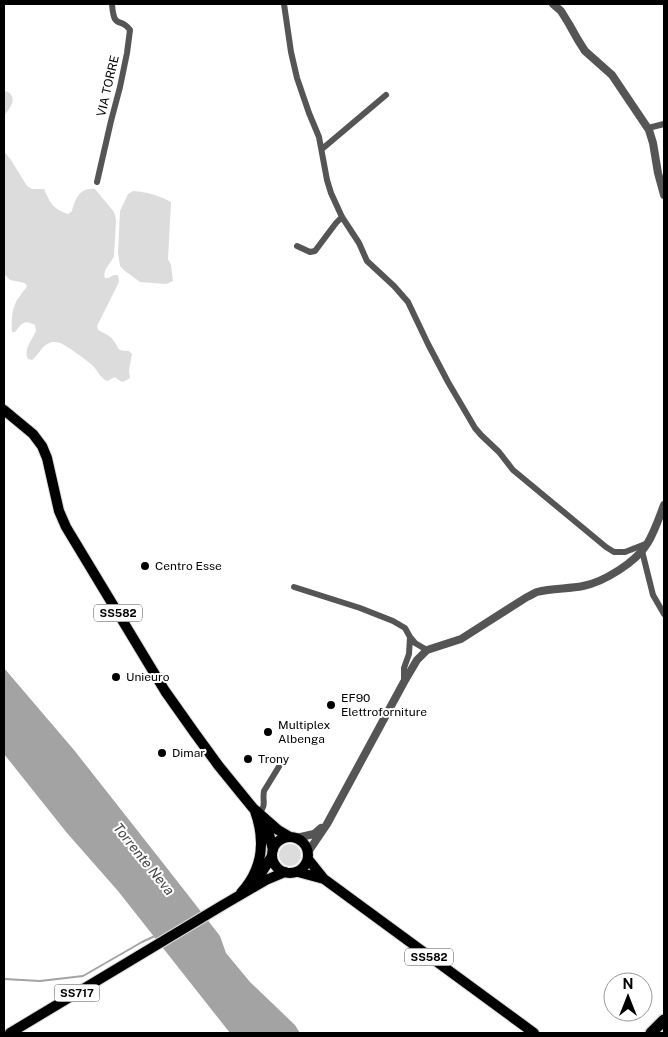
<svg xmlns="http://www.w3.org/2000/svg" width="668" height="1037" font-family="'Public Sans',sans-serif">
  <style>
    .green { fill: #dcdcdc }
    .water { fill: #a3a3a3 }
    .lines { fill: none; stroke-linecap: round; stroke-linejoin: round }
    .stream { stroke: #a3a3a3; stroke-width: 2 }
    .primary-casing { stroke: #dbdbdb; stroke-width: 12 }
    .motorway-casing { stroke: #dbdbdb; stroke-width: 14 }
    .minor { stroke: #555; stroke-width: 6 }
    .tertiary { stroke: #555; stroke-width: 8 }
    .primary { stroke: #000; stroke-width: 10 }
    .motorway { stroke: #000; stroke-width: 11 }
    .poi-dot { fill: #000; stroke: #fff; stroke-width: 2 }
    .labels { text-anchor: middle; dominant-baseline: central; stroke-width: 4; stroke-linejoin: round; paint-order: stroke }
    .shield { fill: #fff; stroke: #4c4c4c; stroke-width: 1 }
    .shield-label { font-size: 11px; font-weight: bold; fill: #000 }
    .street-label { font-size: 12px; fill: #000; stroke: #fff }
    .poi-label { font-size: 12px; fill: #000; stroke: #fff; text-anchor: start }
    .water-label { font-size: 14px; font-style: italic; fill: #444; stroke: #fff }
  </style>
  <rect width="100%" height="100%" fill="#fff"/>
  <path class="green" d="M6,91C19,97 10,108 4,116V93Z
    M4,151L11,160L27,186L32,189H44C50,203 53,209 68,214L72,211C75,199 80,187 95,189L114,212L116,220L114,256C111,264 102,269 105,278H108L114,275H118L119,282L97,326L98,330C103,333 110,335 113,340C121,350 115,350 129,351L132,354L129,370L130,378L123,382C114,379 117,374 108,381C100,379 98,370 92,365C88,361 64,344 60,343C59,342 52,342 52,342C42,344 39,355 32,360L28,359C23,350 32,340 36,331L35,325C23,319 22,324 15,332H12C11,320 12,305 20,296C22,292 25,290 27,286L25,283L10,280L4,274Z
    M133,191C147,192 158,195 171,202L168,259L171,265L173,281L166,284L140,282L125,271L120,266L118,253L120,211L128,194Z
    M279 855a11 11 0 1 1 22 0a11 11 0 1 1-22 0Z"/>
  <path class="water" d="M4,668L74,750L163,863L220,936L226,953L250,982L295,1025L300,1033H230L118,891L67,833L4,754Z"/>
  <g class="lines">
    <path class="stream" d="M4,979L40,981L83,976L142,942L155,936"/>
    <g class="primary-casing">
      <path id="primary" d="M4,410L33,434L42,446L47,458L59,511L66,527L165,691L194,732L218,765L253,808L278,830L290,837
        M262,819L269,834L273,850
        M272 855a18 18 0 1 1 36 0a18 18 0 1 1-36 0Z
        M308,859L324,879L534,1033
        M298,872L324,879
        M254,881L260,875L272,856
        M241,893C263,869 266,842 255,811
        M10,1033L223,905L266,880L285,872"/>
    </g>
    <g class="motorway-casing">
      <path id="motorway" d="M651,1033L664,1020"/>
    </g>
    <path class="minor" d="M284,4L291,52L297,78L309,113L319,137L327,180L331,193L342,217L359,243L367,261L394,286L408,302L428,344L448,382L475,428L481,435L499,452L513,470L606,547L614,552H625L648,543
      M648,128L664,124
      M322,149L386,95
      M97,182L111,121L120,87L127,53L130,30C120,16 114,31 112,4
      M297,246L310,252L315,251L336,223L342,217
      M642,551L653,595L664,614
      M294,587L360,608L393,621L405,628L410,637L415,643L427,650
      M404,682V668L409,654L410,637
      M259,813C267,805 262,801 264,791L283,760"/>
    <path class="tertiary" d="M553,4L561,11L569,24L578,40L585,51L612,75L649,130L653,143L658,173L664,195
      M296,838L314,834L321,828
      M308,852L327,824L404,682L417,660L427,650L461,639L527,597C530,596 534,593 537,592C552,588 568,589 583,586C604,582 636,562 647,544C654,533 659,518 664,505"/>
    <use href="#primary" class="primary"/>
    <use href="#motorway" class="motorway"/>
  </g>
  <g class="poi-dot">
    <circle cx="145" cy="566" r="5"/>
    <circle cx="116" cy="677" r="5"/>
    <circle cx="331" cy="705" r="5"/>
    <circle cx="268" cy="732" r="5"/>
    <circle cx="162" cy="753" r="5"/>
    <circle cx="248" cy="759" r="5"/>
  </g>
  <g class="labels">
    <g class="shield">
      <rect x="94" y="604.5" width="48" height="17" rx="4"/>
      <rect x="405" y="948.5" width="48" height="17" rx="4"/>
      <rect x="54.5" y="984.5" width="45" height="17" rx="4"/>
    </g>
    <g class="shield-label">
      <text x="118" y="613">SS582</text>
      <text x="429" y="957">SS582</text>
      <text x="77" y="993">SS717</text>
    </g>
    <g class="street-label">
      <text transform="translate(108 86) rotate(-77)">VIA TORRE</text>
    </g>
    <g class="poi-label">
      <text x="155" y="566">Centro Esse</text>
      <text x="126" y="677">Unieuro</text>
      <text x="341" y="698">EF90<tspan x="341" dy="14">Elettroforniture</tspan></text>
      <text x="278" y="725">Multiplex<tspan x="278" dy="14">Albenga</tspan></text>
      <text x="172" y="753">Dimar</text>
      <text x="258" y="759">Trony</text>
    </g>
    <g class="water-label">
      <text transform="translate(144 859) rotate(51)">Torrente Neva</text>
    </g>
  </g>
  <rect width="668" height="1037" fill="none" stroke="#000000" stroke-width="10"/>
  <g transform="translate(628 997)"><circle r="24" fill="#ffffff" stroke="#999999"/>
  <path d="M0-4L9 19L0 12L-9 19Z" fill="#000000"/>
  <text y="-8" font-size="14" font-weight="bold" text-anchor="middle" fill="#000000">N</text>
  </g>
</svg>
